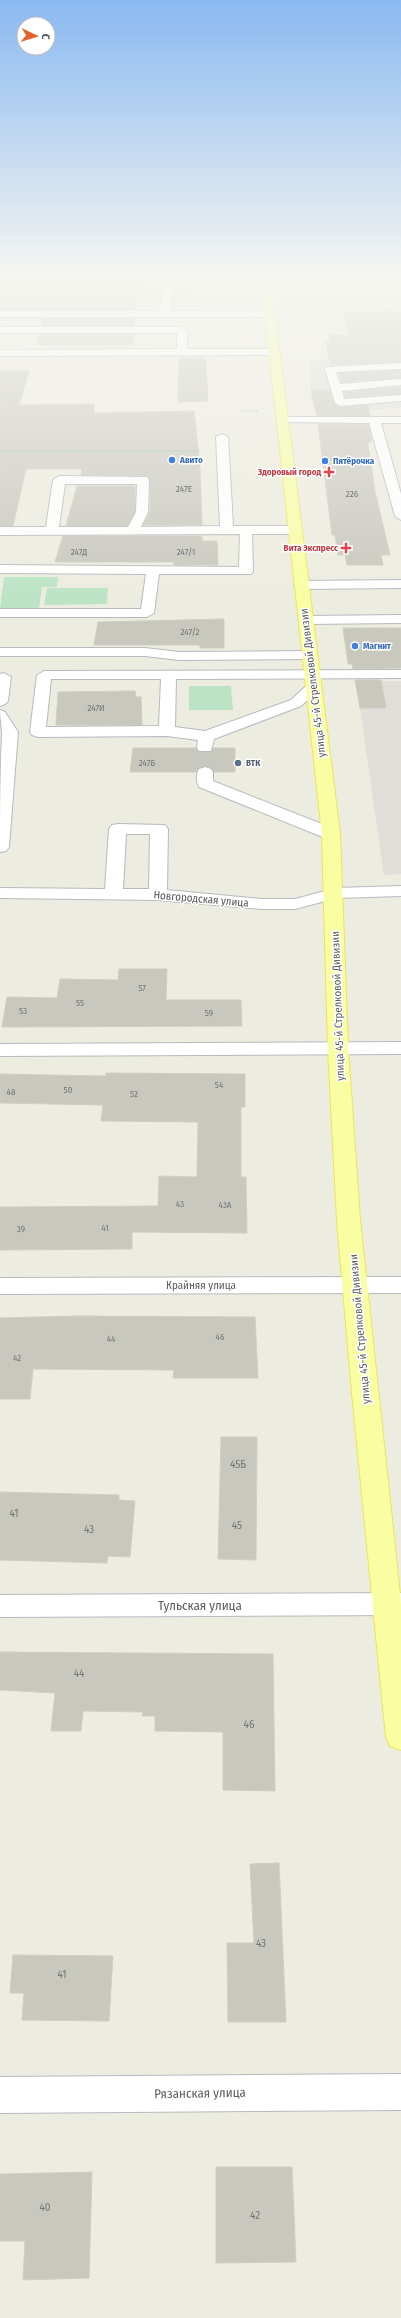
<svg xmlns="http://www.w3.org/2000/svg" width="401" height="2318" font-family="'Fira Sans Condensed',sans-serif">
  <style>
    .industrial { fill: #dfded8 }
    .green { fill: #bce4c4 }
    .building { fill: #c8c8bf; stroke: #d0cebf }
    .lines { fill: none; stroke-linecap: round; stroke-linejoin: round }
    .minor-tunnel { stroke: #c7c8c0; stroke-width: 16; stroke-dasharray: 16 8; stroke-linecap: butt }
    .minor-casing { stroke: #b8b9bf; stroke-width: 2 }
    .major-casing { stroke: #efe456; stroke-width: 2 }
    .path-far1 { stroke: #95c4ad; stroke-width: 1; stroke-dasharray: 2 1; stroke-linecap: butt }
    .path { stroke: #95c4ad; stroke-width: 1.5; stroke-dasharray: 2.5 1; stroke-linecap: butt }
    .minor { fill: #fff; fill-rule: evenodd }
    .major { fill: #f9fea3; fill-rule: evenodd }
    .shop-dot { fill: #3f7fe0; stroke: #fff; stroke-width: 1.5 }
    .health-dot { fill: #e0444e; stroke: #fff; stroke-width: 1.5 }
    .service-dot { fill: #5c6f8a; stroke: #fff; stroke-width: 1.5 }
    .labels { text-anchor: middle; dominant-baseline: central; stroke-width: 3; stroke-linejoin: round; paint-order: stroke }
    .far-shop-label { font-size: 9px; font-weight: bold; fill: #366cbe; stroke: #fff; text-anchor: start }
    .far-health-label { font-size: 9px; font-weight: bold; fill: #be3a42; stroke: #fff; text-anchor: end }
    .number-label { font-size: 9px; fill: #757678 }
    .far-service-label { font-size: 9px; font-weight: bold; fill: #4e5e75; stroke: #fff; text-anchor: start }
    .street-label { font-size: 11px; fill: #595b61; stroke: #fff }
    .near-number-label { font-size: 11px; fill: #757678 }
    .near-street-label { font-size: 13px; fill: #595b61; stroke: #fff }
  </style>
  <rect width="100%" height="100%" fill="#ecece0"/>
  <path class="industrial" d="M0,276H193L194,318L0,321Z
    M401,357V408L315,414L310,384V360Z
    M367,681H401V874L384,875L360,708Z"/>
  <path class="green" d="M4,577H58L57,587H42L39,608H0Z
    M47,588H108L107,604L44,605Z
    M189,686H231L233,710H189Z"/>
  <path class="building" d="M0,276H136L135,310H0Z
    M401,311V362L330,365L326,342H331L329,335H349L343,312Z
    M42,318H135L134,326H41Z
    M39,334H134V345H37Z
    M179,358H206L208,401L178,402Z
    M401,370V378L342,382L338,373Z
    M0,371H29L19,405L94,404V413L194,411L200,466L202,525H143L150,512V480L147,476L81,475L82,469H26L13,526H0Z
    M401,387V394L345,397L344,392Z
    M311,390H330L334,403L339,407L368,405L370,416H317Z
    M318,424H368L372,441L368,444L375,491L390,555H381L383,565H347L345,555H338L335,535H332Z
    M77,486H135V512L127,526H66Z
    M63,536H202V541H217L218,565H174V562H55Z
    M224,619V648H200V645H94L98,622Z
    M343,628H401V668L353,669L352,664H348Z
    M355,680H381L386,708H360Z
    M135,691L136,697H141L142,725H56L58,692Z
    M133,748H196L199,752H211L213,748H235V772H214L211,768L205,766L199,768L196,772H130Z
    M119,969H167L166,1000H241L242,1026L2,1027L7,997L57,998L60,979L118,980Z
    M106,1073L245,1074V1107H241V1177H246L247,1233L132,1232V1249L0,1250V1207L158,1206L159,1176L197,1177L198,1122L101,1121L103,1105L0,1103V1074L106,1076Z
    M75,1316L255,1317L258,1378H173L174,1370L33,1369L30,1399H0V1318Z
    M221,1437H257L256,1560L218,1559Z
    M0,1492L119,1495V1500L135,1501L130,1557L108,1556L107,1563L0,1560Z
    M0,1652L273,1654L275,1791L223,1790V1732L155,1731V1716H142L143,1712L83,1711L81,1731H51L55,1693L0,1690Z
    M279,1863L286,2022H228L227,1943H254L250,1864Z
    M13,1955L113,1956L109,2021L22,2020L24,1993H10Z
    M216,2167H292L296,2262L216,2263Z
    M92,2172L89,2278L23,2280L25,2241H0V2174Z"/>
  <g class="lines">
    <path class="minor-tunnel" d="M205,748V772"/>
    <g class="minor-casing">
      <path id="minor" d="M166,276H176L172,288L170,311H270L275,314L270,317H0V311H160L162,288Z
        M395,276H401V279L397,278Z
        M0,327H182L187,330V349H274L279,352L274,355L0,356V350L177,349V333H0Z
        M401,363V369L336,372L340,384L401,379V385L342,391L344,399L401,395V401L340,406L335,403L325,369L326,367Z
        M282,417H401V423H381L401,494V520L395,516L369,423L278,422L276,420L278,418Z
        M222,434L228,437L233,526H295L301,530L295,534H252L253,571L251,574H159L154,613L147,617H0V609H141L146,574L0,573V565L239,567L240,534L0,535V527H46L53,480L59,476L147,477L149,480L148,512L141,527L220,526L216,437ZM65,484H137L136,512L128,527H59Z
        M401,580V588L301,589L294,585L301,581Z
        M401,615V623L305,624L298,620L305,616Z
        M0,648H145L179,652L309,651L316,655L309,659L179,660L145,656H0Z
        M401,670V678L176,679L175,727L205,731L291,700L308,684L313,682L321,687L301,706L214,739L211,751H199L197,748L198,740L167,736L38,737L32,735L30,732L37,675L44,671ZM51,679H161L159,726L46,727Z
        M4,673L11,677L8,701L5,704L0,706V674Z
        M0,710L5,712L18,732L9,847L6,851L0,852C0,813 0,774 2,735C2,727 0,718 0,710Z
        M205,767L211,769L213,772V781L337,830L340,834L337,838H325L199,787C196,782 196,774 199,769Z
        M118,824L165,825L168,829L167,890L262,899H295L336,888L401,886V896L337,898L295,909H262L158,900L0,898V888L105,889L109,829L112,825ZM126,834H150L149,889H123Z
        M401,1042V1054L0,1056V1044Z
        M401,1277V1293L0,1294V1278Z
        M401,1593V1615L0,1617V1595Z
        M401,2074V2110L0,2113V2077Z"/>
    </g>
    <g class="major-casing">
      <path id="major" d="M261,276H270L340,834L348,1048L360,1220L401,1604V1750L390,1746L386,1737L352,1393L337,1220L328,1048L322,834Z"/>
    </g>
    <path class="path-far1" d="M241,411H259"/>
    <path class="path" d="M0,451H200"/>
    <use href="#minor" class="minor"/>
    <use href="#major" class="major"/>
  </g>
  <linearGradient id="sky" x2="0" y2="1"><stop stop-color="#8ab9f1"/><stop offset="0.46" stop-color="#f6f6f1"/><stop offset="1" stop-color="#f6f6f1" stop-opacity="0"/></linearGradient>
  <rect width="401" height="600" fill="url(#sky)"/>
  <g class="shop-dot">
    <circle cx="172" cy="460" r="4"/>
    <circle cx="325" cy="461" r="4"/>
    <circle cx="355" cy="646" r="4"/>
  </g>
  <g class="health-dot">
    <path d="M327 466h4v4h4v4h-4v4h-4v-4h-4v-4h4z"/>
    <path d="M344 542h4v4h4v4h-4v4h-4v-4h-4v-4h4z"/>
  </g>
  <circle class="service-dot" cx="238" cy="763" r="4"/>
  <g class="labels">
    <g class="far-shop-label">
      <text x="180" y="460">Авито</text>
      <text x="333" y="461">Пятёрочка</text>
      <text x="363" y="646">Магнит</text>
    </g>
    <g class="far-health-label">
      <text x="321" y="472">Здоровый город</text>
      <text x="338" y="548">Вита Экспресс</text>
    </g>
    <g class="number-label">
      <text x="184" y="489">247Е</text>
      <text x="352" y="494">226</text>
      <text x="79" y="552">247Д</text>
      <text x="186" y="552">247/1</text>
      <text x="190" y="632">247/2</text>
      <text x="96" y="708">247И</text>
      <text x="147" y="763">247Б</text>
      <text x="142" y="988">57</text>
      <text x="80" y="1003">55</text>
      <text x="23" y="1011">53</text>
      <text x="209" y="1013">59</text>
      <text x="219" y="1085">54</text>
      <text x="68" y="1090">50</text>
      <text x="11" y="1092">48</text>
      <text x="134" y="1094">52</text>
      <text x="180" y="1204">43</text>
      <text x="225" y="1205">43А</text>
      <text x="105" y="1228">41</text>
      <text x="21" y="1229">39</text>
      <text x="220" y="1337">46</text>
      <text x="111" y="1339">44</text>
      <text x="17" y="1358">42</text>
    </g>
    <g class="far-service-label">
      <text x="246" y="763">ВТК</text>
    </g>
    <g class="street-label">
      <text transform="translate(313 683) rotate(-97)">улица 45-й Стрелковой Дивизии</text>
      <text transform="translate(201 899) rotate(5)">Новгородская улица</text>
      <text transform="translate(338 1006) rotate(-92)">улица 45-й Стрелковой Дивизии</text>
      <text x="201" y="1285">Крайняя улица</text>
      <text transform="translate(360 1329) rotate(-95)">улица 45-й Стрелковой Дивизии</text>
    </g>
    <g class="near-number-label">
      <text x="238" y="1464">45Б</text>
      <text x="14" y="1513">41</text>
      <text x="237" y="1525">45</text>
      <text x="89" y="1529">43</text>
      <text x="79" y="1673">44</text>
      <text x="249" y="1724">46</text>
      <text x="261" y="1943">43</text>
      <text x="62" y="1974">41</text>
      <text x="45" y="2207">40</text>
      <text x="255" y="2215">42</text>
    </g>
    <g class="near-street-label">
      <text x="200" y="1605">Тульская улица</text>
      <text transform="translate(200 2093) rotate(-1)">Рязанская улица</text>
    </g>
  </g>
  <g transform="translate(36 36) rotate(94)"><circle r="19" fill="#ffffff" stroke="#bdbdc0"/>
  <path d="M0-3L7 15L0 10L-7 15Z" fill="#e6612c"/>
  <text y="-6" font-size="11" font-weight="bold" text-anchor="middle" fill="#595b61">С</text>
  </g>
</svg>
